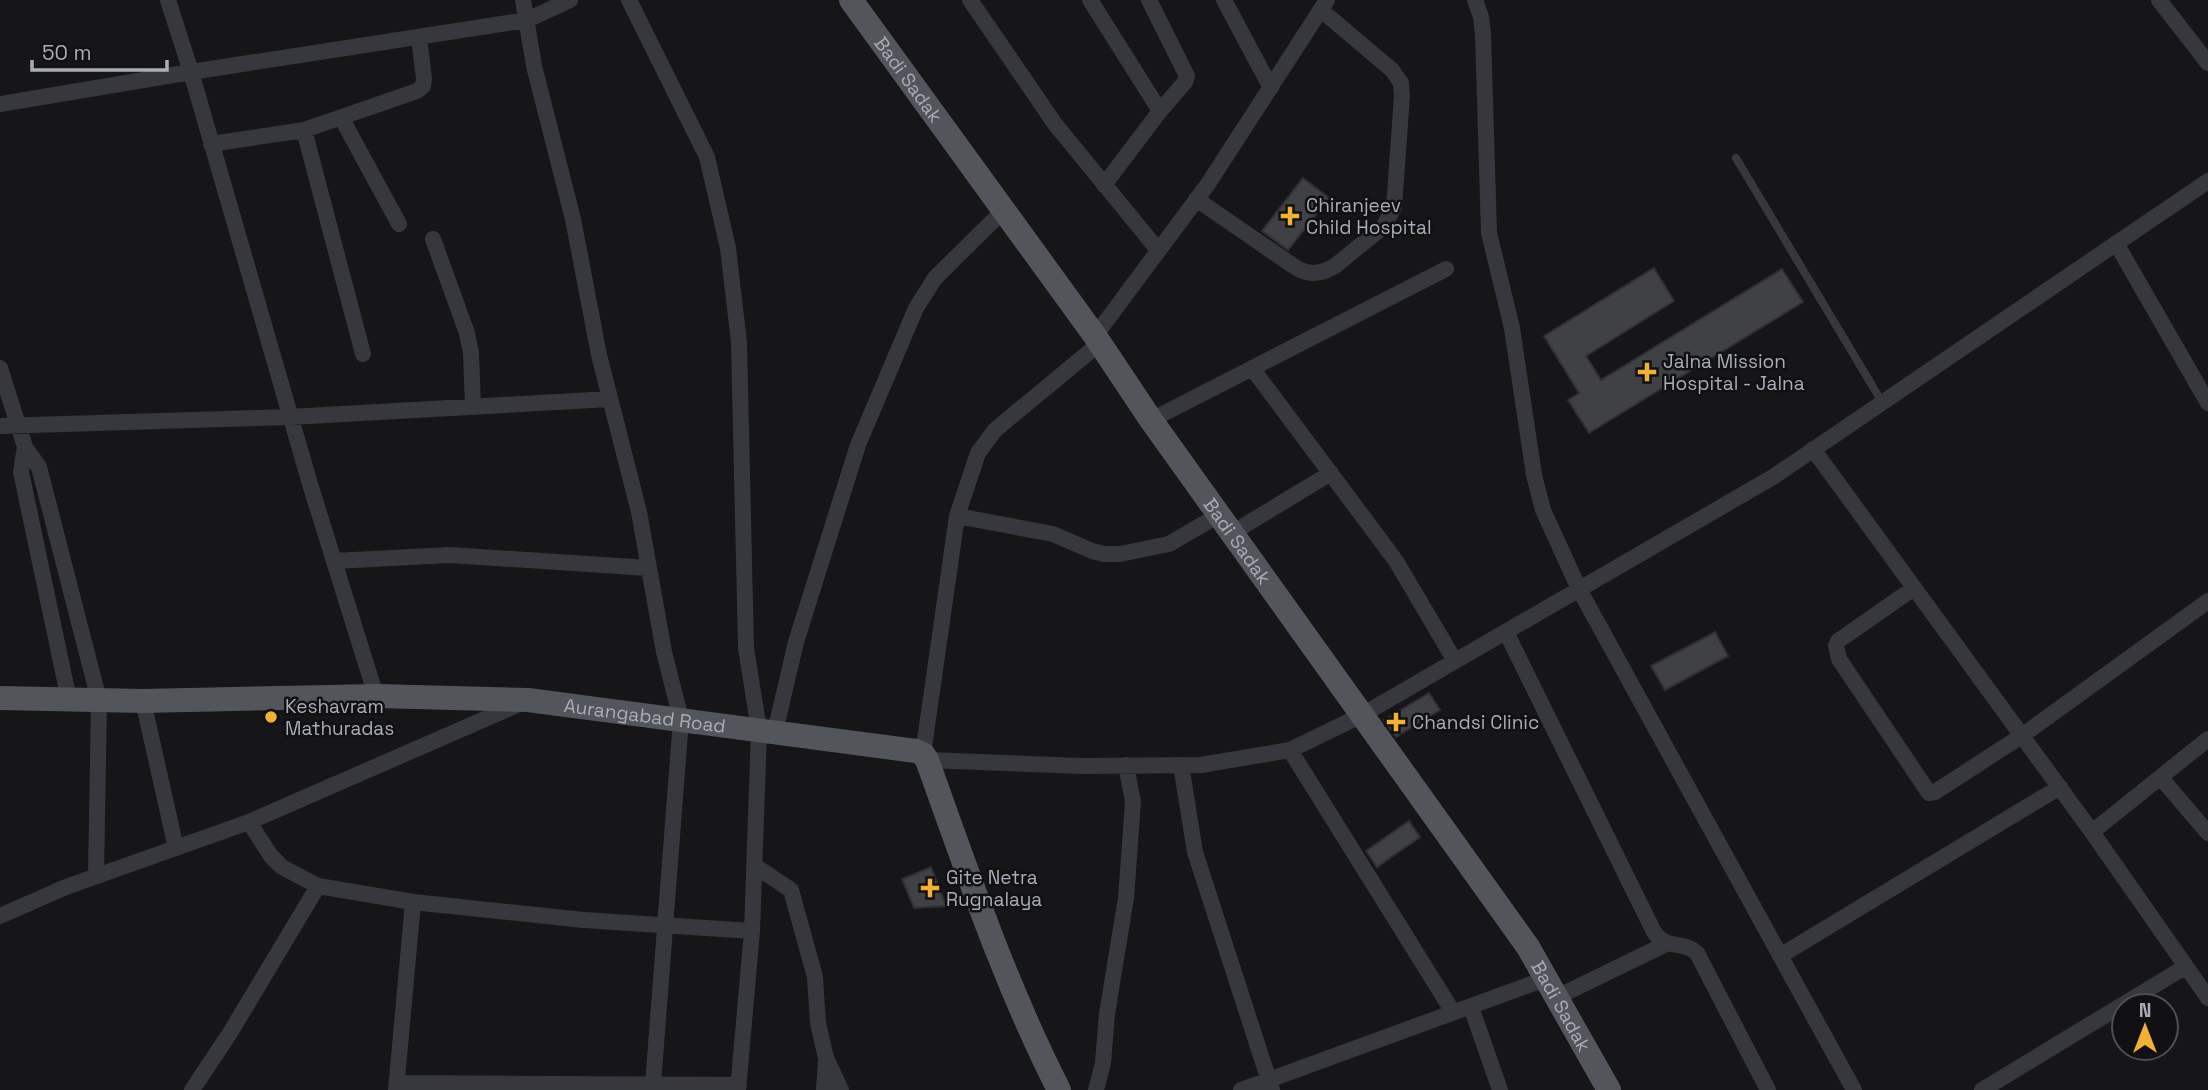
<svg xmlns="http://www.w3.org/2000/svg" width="2208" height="1090" font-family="'Space Grotesk',sans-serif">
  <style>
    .building { fill: #404145; stroke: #303034; stroke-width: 2 }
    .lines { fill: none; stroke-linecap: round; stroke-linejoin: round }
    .service { stroke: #37383d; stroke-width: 8 }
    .minor { stroke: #37383d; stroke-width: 16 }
    .primary { stroke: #53555c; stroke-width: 24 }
    .poi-dot { fill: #f2b134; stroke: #111113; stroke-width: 2.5 }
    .labels { text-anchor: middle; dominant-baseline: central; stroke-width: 5; stroke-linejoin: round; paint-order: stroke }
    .street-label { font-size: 19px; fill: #a8adb8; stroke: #111113 }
    .poi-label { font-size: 19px; fill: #a8adb8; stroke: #111113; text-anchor: start }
  </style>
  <rect width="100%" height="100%" fill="#161618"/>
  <path class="building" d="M1303,178L1329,198L1288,250L1262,231Z
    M1654,268L1674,301L1586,356L1601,380L1782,269L1803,302L1589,433L1568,400L1579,393L1544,336Z
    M1715,632L1728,656L1665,690L1651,666Z
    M1429,693L1440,710L1396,737L1384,720Z
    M1409,821L1420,837L1377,867L1366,851Z
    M931,867L946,906L914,908L902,879Z"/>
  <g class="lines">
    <path class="service" d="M1736,158L1882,402"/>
    <path class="minor" d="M168,0L191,72L310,484L376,696
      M523,0L534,66L573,219L599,355L639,512L664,652L681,719L653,1084
      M629,0L707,157L728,248L739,342L746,648L759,730L752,931L738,1090
      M970,0L1055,124L1158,250
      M1090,0L1160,111
      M1224,0L1271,88
      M1475,0L1481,17L1483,34L1489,233L1512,328L1534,475L1543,510L1579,589L1854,1090
      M2159,0L2208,63
      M0,104L191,72L527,20L570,0
      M341,117L399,224
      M304,130L363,354
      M211,144L304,130L417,91L423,86L424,79L419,37
      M1104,185L1160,111L1185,82L1187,76L1149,0
      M1196,199L1295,267C1309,276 1321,274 1335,266L1384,226L1394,207L1402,96L1401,83L1392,70L1321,10
      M433,239L467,333L471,353L473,407
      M2116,243L2208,403
      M1095,336L1208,184L1327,0
      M0,368L25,447L39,467L99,700L96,876
      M1252,368L1396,561L1455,661
      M1151,420L1446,269
      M0,426L290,417L610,399
      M25,447L21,472L69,700
      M1813,449L2092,832L2208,998
      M957,516L1053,534L1092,551L1104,554H1120L1169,544L1219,515
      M1232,533L1331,473
      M334,561L450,555L649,568
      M1914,588L1838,641L1836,646L1839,659L1929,793L1935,792L2023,735L2208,601
      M1506,632L1654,932C1667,951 1683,940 1697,953L1768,1090
      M143,701L176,848
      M519,704L249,822L271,856L282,867L318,886L413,902L584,920L752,931
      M775,732L796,642L858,445L916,308L935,278L1003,211
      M1290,750L1453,1012
      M923,754L957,516L978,453L995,430L1100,343
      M927,760L1082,766L1201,765L1290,750L1362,715L1773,477L2208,181
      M1181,765L1195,852L1272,1090
      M2161,778L2208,833
      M2092,832L2208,739
      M755,866L791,890L815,977L818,1023L826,1058L841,1090
      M0,916L66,887L249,822
      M1780,956L2060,787
      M1555,998L1666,944
      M1471,1007L1500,1090
      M398,1083L739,1085
      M192,1090L230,1033L318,886
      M396,1090L413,902
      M824,1090L826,1061
      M1096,1090L1103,1063L1107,1014L1126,898L1133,802L1126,765
      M1241,1090L1545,979
      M1982,1090L2185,967"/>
    <g class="primary">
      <path id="s1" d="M851,0L1095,336L1151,420L1528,947L1609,1090"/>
      <path id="s2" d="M0,698L143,701L376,696L528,700L916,751L923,754L927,760C967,871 1005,984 1059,1090"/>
    </g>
  </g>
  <g class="poi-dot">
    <path d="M1286.5 205.5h7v7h7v7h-7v7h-7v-7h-7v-7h7z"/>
    <path d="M1643.5 361.5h7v7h7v7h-7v7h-7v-7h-7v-7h7z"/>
    <circle cx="271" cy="717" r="7"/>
    <path d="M1392.5 711.5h7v7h7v7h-7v7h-7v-7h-7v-7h7z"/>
    <path d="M926.5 877.5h7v7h7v7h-7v7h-7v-7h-7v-7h7z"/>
  </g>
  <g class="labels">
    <g class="street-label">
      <text stroke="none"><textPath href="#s1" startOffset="98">Badi Sadak</textPath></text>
      <text stroke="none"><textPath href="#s1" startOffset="665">Badi Sadak</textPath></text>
      <text stroke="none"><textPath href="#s2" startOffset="646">Aurangabad Road</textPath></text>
      <text stroke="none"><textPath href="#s1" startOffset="1232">Badi Sadak</textPath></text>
    </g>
    <g class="poi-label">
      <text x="1306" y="205">Chiranjeev<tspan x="1306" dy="22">Child Hospital</tspan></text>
      <text x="1663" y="361">Jalna Mission<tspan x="1663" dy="22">Hospital - Jalna</tspan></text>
      <text x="285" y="706">Keshavram<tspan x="285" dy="22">Mathuradas</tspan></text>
      <text x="1412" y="722">Chandsi Clinic</text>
      <text x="946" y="877">Gite Netra<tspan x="946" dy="22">Rugnalaya</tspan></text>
    </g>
  </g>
  <g transform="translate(2145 1027)"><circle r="33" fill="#111113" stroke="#4d4f55" stroke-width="2"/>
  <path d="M0-5L12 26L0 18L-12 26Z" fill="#f2b134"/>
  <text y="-10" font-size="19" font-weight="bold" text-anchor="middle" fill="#a8adb8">N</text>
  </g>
  <path d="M32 60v10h135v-10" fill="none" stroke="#a8adb8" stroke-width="3.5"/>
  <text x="42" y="60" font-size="21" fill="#a8adb8" stroke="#111113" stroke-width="5" paint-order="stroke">50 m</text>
</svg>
